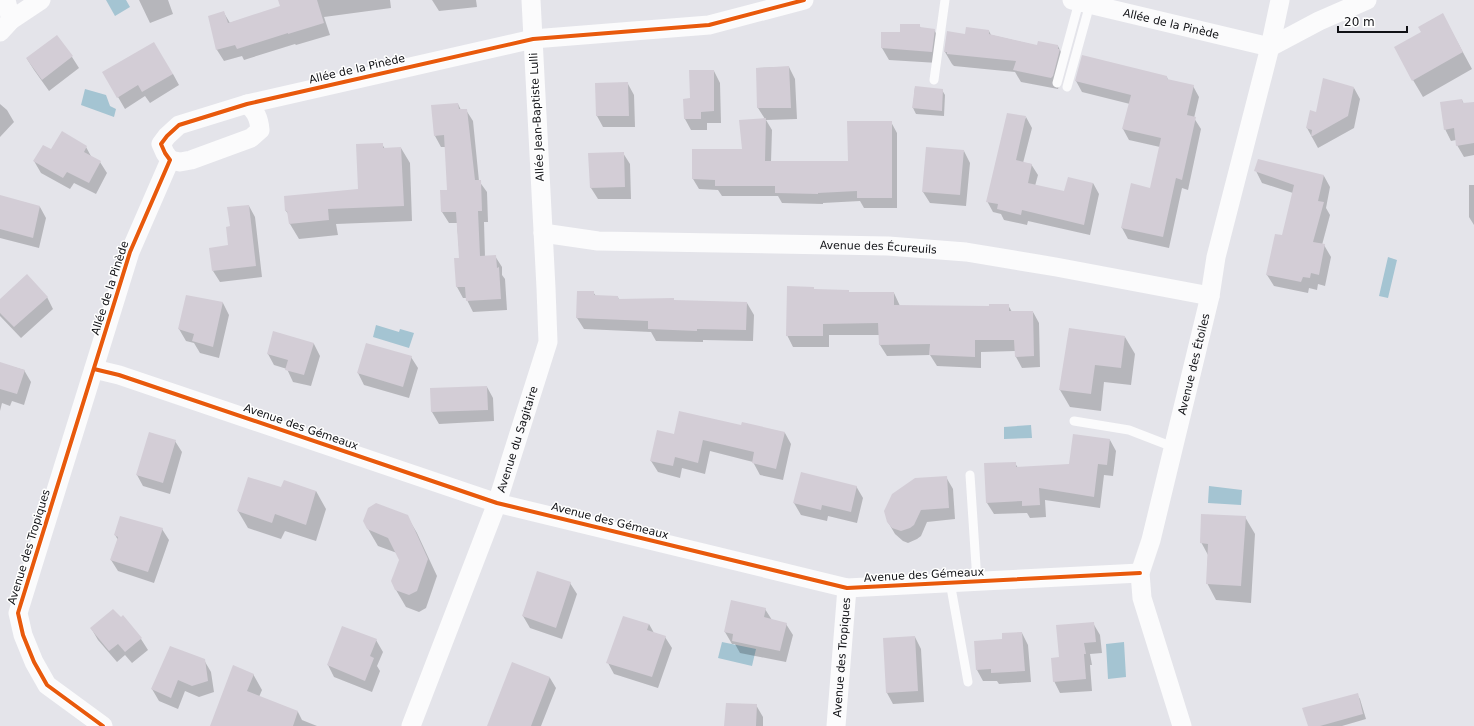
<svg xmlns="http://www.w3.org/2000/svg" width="1474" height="726" font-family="'DejaVu Sans',sans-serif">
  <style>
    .water { fill: #a4c4d2 }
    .shadow { fill: #0003 }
    .building { fill: #d3cdd6 }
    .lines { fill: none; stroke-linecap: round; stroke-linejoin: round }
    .service { stroke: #fbfbfc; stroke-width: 9 }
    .minor { stroke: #fbfbfc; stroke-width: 19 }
    .cycleway-casing { stroke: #fff; stroke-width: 6 }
    .cycleway { stroke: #e8590c; stroke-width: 4 }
    .labels { text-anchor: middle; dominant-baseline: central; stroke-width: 3; stroke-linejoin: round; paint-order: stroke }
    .street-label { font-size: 11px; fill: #101115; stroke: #fff }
  </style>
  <rect width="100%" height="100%" fill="#e4e4ea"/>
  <path class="water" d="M106,0H126L130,7L115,16Z
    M85,89L106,95L110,106L116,109L114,117L81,105Z
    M1388,257L1397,260L1388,298L1379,296Z
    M376,325L399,332L400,329L414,333L409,348L373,337Z
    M1031,425L1032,438L1004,439V427Z
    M1209,486L1242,490L1241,505L1208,503Z
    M722,642L756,649L752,666L718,658Z
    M1124,642L1126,677L1108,679L1106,644Z"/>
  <path class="shadow" d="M139,0H168L173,14L150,23Z
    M279,0H390L391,8L324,17L330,35L296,45L295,44L244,60L242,56L224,61L217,50L224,13L230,23L281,7Z
    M432,0H476L477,7L439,11Z
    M919,25L921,28L934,30L941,42L938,63L889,60L882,48L901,33Z
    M989,31L991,35L1038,46H1058L1066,62L1058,89L1021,82L1015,72L954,66L952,64L945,52L948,32L966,35Z
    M1452,32L1472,69L1423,97L1413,80Z
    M57,37L72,57L79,68L49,91L34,70L27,59Z
    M789,67L795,79L797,119L766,120L772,130L771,162H849L891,122L897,133V208H864L860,201L823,203V204L782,203L778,196H722L718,190L699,189L693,179V150H743L765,119L758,108L757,68Z
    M714,71L720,83L721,123H707V130H691L685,119L691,99Z
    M104,73L173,74L179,85L150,103L145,96L125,109Z
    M1167,77L1168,80L1193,86L1199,97L1194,118L1201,129L1188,190L1182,188L1169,248L1128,239L1122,228L1151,189L1160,147L1129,140L1123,129L1130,104L1082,92L1076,81Z
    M628,84L634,95L635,127H603L597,116Z
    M915,87L942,90L945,95L944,116L916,114L913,108Z
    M1354,88L1360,99L1354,128L1318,148L1307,128L1317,113Z
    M1462,100L1464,104L1474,103V155L1464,157L1457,145L1456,140L1451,141L1445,129Z
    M0,104L7,110L14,122L0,137Z
    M458,104L461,110H466L473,121L479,181L487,192L488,222H484L485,257L495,256L502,267V275L505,279L507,310L473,312L466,298H463L457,287L455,259H460L457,223H449L442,212L448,191L446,147H441L435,136Z
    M1026,117L1032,128L1023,163L1031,164L1038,175L1035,186L1065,192L1093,183L1099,194L1090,235L1028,221L1027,225L1004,220L1001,214L993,212L987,201Z
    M382,144L385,149L401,148L410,163L412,221L336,224L338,235L299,239L290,224L289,215L286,211L359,190Z
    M86,147L92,158L100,162L107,173L96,194L74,183L70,189L41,173L34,161L51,150Z
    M964,151L970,163L966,206L930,203L923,192Z
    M623,153L630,164L631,199H598L591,188Z
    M1256,171L1324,176L1330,187L1326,208L1330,215L1322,245H1324L1331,257L1325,286L1318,284L1317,290L1309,288L1308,293L1274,286L1267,275L1283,236L1293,193L1262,183Z
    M1469,185H1474V225L1469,217Z
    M0,196L40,207L46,218L39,248L0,238Z
    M249,206L255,217L262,277L220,282L213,271L229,246L231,227Z
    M815,290L849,293H894L900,306L990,307L1008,305L1012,312H1033L1039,323L1040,367L1022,368L1016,357L1015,351L981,352V368L937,366L930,355L887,356L880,345V335H829V347H793L787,335Z
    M593,292L596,296L618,297L619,300L747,303L754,315L753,341L703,340V342L656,341L651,332L584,329L577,318Z
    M187,296L223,303L229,315L219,358L200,353L194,343L186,341L179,329Z
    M47,297L53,309L21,338L0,316V301Z
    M274,332L314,344L320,356L311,386L293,382L287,369L274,365L268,354Z
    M1125,337L1135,354L1131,385L1104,382L1101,411L1070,407L1060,390Z
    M411,357L418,368L409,398L364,385L358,373Z
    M0,363L24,370L31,382L24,405L12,401L10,406L2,403L0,411Z
    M487,387L493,398L494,421L439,424L432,412L431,389Z
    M742,426L785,433L791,444L783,480L760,475L753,462L710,451L705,474L682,468L680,478L658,472L651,461L675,435Z
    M1110,440L1116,451L1113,476L1104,475L1100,508L1045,500L1046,517L1030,518L1027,513L994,514L987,503L1015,463L1018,468L1069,465Z
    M175,441L182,452L170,494L143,486L137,475Z
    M946,477L953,489L955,519L927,522L921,536L917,539L908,543L903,541L895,534L888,522Z
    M856,486L863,498L857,523L828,516L827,521L801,515L794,503Z
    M282,489L316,491L326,509L316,541L285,531L281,539L248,528L238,511Z
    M407,516L417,533L437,576L426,608L419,612L406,607L396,590L400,560L397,553L378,546L368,529Z
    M1245,517L1255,534L1251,603L1216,600L1207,583L1208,555L1201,542Z
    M162,529L169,540L154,583L118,571L111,560L118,540L115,535Z
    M570,583L577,594L562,639L530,628L523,616Z
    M765,609L772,620L786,624L793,635L786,662L740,653L735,644H732L725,632Z
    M120,618L141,639L148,650L132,663L125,655L117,662L98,640L91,628Z
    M1093,623L1100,635L1102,653L1090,654L1092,665H1090L1092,691L1060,693L1054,681L1060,657Z
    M649,624L654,633L665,637L672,648L658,688L614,674L608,663Z
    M1022,633L1028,645L1031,682L999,684L997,681H983L977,670L1003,640Z
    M915,637L921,649L924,702L893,704L887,693Z
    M376,640L383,652L377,666L380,671L372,692L334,677L328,665Z
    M204,660L211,672L214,692L199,697L185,691L178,709L159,701L152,689Z
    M513,664L550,678L556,688L541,726H489Z
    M253,674L262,690L259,697L298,712L302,720L317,726H211Z
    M1357,694L1360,699L1366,719L1342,726H1309Z
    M756,705L763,717V726H725Z"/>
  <path class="building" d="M278,0H317L324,23L288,34V33L237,49L235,45L216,50L208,16L224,11L228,23L280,6Z
    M1443,13L1463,52L1412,81L1394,47L1421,32L1418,27Z
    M900,24H920V27L935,29L932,52L881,48V32H900Z
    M966,27L989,30V34L1037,45L1038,41L1058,45V49H1060L1053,76L1051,78L1013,70L1016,61L947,54V52H944L947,31L965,34Z
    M57,35L73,56L42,80L26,58Z
    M154,42L173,74L142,92L138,85L117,98L102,72Z
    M1082,55L1167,76V79L1194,85L1187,115L1196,117L1182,180L1176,178L1163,237L1121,228L1131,183L1150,188L1161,138L1122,129L1131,95L1075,81Z
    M789,66L791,108H757L756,68Z
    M689,70H714V111L701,112V119H684L683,99L690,98Z
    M1323,78L1354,87L1348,116L1311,137L1312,130L1306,128L1310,110L1316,112Z
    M628,82L629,116H596L595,83Z
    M915,86L943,89L942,111L912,108Z
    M1462,99L1463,103L1474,102V143L1456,146L1454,128L1444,130L1440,102Z
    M458,103L459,109H467L475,180H481L482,211H478L480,256L496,255L497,268L499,267L501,299L466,301L465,287H456L454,258H459L456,212H441L440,190H447L444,135L434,136L431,105Z
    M1007,113L1026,116L1016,160L1032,164L1028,183L1064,191L1068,177L1093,183L1084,225L1022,210L1021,215L997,209L998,204L986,202Z
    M766,118L765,161H848L847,121H892V198H857V191L818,193V194L775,193V186H715V180L692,179V149H742L739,120Z
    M62,131L87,146L84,152L101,161L89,183L67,172L63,178L33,161L43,145L51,149Z
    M383,143V148L401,147L404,206L328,209L329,220L289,224L287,211H285L284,196L358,189L356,144Z
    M926,147L964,150L960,195L922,192Z
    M624,152L625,187L590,188L588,153Z
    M1258,159L1324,175L1318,201L1324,202L1313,242L1325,244L1319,275L1311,273L1310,278L1303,277L1301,282L1266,275L1275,234L1282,235L1294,185L1254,171Z
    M0,195L40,206L33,238L0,229Z
    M249,205L256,266L212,271L209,248L228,245L226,227L230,226L227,207Z
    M27,274L48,297L14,327L0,313V299Z
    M787,286L814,287V289L849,290V292H894V305L989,306V304H1009V311H1033L1034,356L1015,357L1014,340H975V357L929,355L930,344L879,345L878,323L823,324V336H786Z
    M577,291H594V295L618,296V299L674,298V300L747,302L746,330L697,329V331L648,329V321L576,318Z
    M186,295L223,302L213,347L192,341L194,334L178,329Z
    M1069,328L1125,336L1121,368L1095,365L1091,394L1059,390Z
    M273,331L314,343L304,375L285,370L288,360L267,354Z
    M366,343L412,356L403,387L357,373Z
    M0,362L25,370L17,394L0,389Z
    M487,386L488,410L431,412L430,388Z
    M679,411L741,425L742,422L785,432L776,469L752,463L754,452L703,440L698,463L675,457L673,466L650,461L657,430L674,434Z
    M149,432L176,440L163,483L136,475Z
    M1073,434L1110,439L1107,465L1098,464L1094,497L1039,488L1040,505L1022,506V501L986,503L984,463L1016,462V467L1069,464Z
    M801,472L857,486L851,512L822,505L821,510L793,503Z
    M947,476L949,508L921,510L914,525L910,528L901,531L892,528L887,522L884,511L892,494L915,478Z
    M248,477L281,487L284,480L316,491L306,525L275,514L272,523L237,511Z
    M376,503L408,515L428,559L417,591L409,595L395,590L391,581L399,560L388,538L367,529L363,521L368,508Z
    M1201,514L1246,516L1241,586L1206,584L1208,544L1200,543Z
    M120,516L163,528L148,572L110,560L118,537L114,535Z
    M537,571L571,582L556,628L522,616Z
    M731,600L766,608L764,617L787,623L780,651L732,641L733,634L724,632Z
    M113,609L121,617L123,615L142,638L125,652L118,644L109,651L90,628Z
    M623,616L649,624L647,630L666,636L652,677L606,663Z
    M1094,622L1096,642L1084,643L1086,654H1084L1086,679L1053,682L1051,658L1059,657L1056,625Z
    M342,626L377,639L370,656L374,658L365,681L327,665Z
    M1022,632L1025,671L991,673V669L976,670L974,641L1002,639V633Z
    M915,636L918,691L886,693L883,638Z
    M170,646L205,659L208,681L192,686L178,680L171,698L151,689Z
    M512,662L550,677L531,726H487Z
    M233,665L254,674L247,691L298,711L293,726H210Z
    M1358,693L1363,714L1320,726H1308L1302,708Z
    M726,703L757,704L756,726H724Z"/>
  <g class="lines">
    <path class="service" d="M934,80L945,0
      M1057,83L1079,2
      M1067,87L1090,4
      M1074,421L1129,430L1173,447
      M970,475L977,581
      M950,582L968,682"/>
    <g class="minor">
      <path d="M6,0L11,20"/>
      <path id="s1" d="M1072,0L1270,47L1319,21L1367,0"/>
      <path d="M0,32L11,20L41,0"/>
      <path d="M170,160L180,162L191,160L251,138L260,130C259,118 256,112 247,104"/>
      <path id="s2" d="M543,233L598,241L888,246L966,252L1056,267L1210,296"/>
      <path d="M94,369L119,375L497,503L847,588L1140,573"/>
      <path d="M103,726L47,685L34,662L23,635L18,613L130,252L170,160L165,153L161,144L167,136L179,125L247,104L533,39L709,25L804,0"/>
      <path id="s3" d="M411,726L497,503L548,342L546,288L531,0"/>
      <path id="s4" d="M836,726L847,588"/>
      <path id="s5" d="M1182,726L1142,598L1140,573L1151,540L1210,296L1216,257L1270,47L1280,0"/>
    </g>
    <g class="cycleway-casing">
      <path id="cycleway" d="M94,369L119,375L497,503L847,588L1140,573
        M103,726L47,685L34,662L23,635L18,613L130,252L170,160L165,153L161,144L167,136L179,125L247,104L533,39L709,25L804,0"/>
    </g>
    <use href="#cycleway" class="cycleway"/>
  </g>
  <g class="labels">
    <g class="street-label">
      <text stroke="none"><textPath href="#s1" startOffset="102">Allée de la Pinède</textPath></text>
      <text transform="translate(357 69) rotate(-13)">Allée de la Pinède</text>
      <text transform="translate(537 117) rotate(-93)">Allée Jean-Baptiste Lulli</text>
      <text stroke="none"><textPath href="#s2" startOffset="336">Avenue des Écureuils</textPath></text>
      <text transform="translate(110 288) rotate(-72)">Allée de la Pinède</text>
      <text stroke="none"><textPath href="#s5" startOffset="375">Avenue des Étoiles</textPath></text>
      <text transform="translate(301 427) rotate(19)">Avenue des Gémeaux</text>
      <text stroke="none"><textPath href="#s3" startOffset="306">Avenue du Sagitaire</textPath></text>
      <text transform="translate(610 521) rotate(14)">Avenue des Gémeaux</text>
      <text transform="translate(29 547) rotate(-73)">Avenue des Tropiques</text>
      <text transform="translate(924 575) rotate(-3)">Avenue des Gémeaux</text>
      <text stroke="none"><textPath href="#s4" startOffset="69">Avenue des Tropiques</textPath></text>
    </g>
  </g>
  <path d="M1338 26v6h69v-6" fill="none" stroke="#101115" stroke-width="2"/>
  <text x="1344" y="26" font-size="12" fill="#101115" stroke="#ffffff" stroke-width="3" paint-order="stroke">20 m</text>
</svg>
